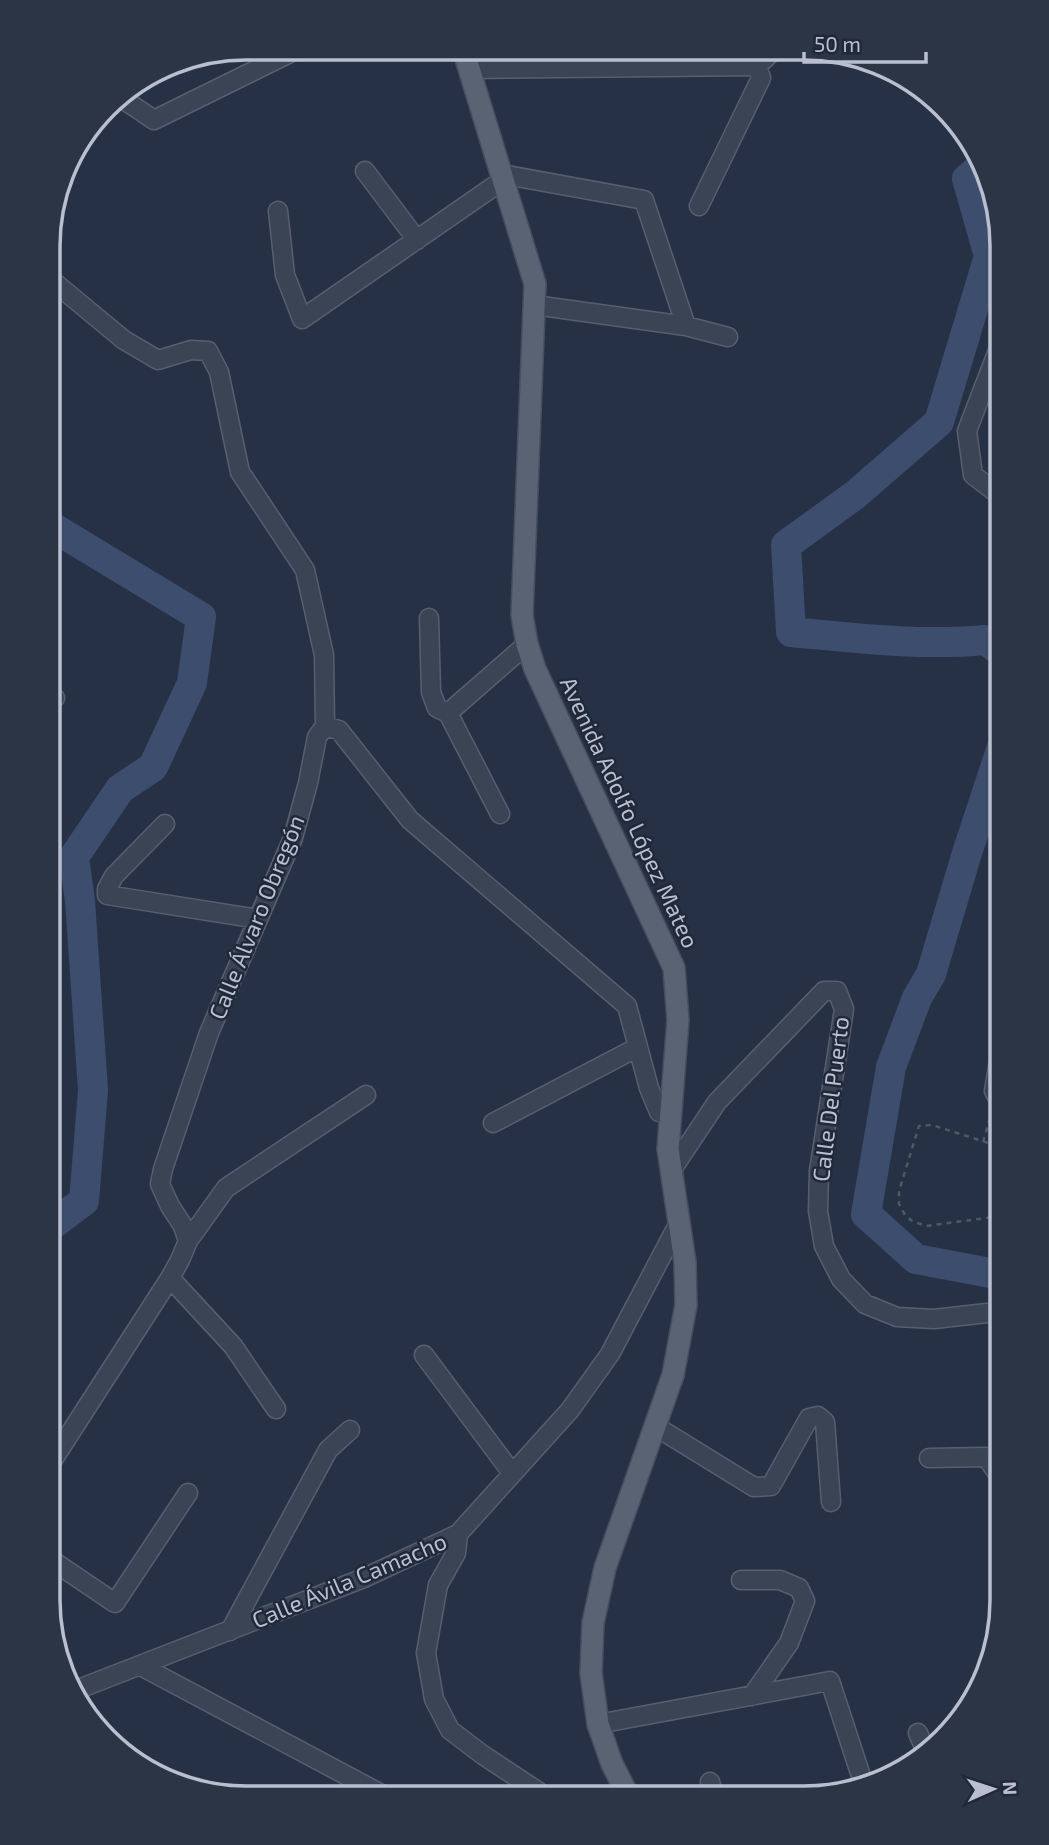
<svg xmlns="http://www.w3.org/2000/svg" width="1049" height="1845" font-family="'Exo 2',sans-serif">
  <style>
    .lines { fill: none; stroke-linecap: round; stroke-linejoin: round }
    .river { stroke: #3c4d6e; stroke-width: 30 }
    .minor-casing { stroke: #575f6f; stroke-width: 21 }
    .major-casing { stroke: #454d5e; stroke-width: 24 }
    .path { stroke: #475d62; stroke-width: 2.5; stroke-dasharray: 5 5; stroke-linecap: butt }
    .minor { stroke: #3b4454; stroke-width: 18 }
    .major { stroke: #5a6374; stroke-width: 21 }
    .labels { text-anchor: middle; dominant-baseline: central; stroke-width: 5; stroke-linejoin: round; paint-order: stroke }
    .street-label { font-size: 23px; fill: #b9bfce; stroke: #20293a }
    .rim { fill: none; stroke: #b9bfce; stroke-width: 3.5 }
  </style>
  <rect width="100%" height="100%" fill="#273145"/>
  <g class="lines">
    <path class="river" d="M981,167L967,179L989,256L939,422L855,495L786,545L791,632C856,638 920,646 985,640L1002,652
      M48,1228L84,1201L93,1090L80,901L74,857L120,789L153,767L192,683L201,617L49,525
      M1001,1275L916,1259L866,1214L891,1067L917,998L931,974L967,853L1002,747"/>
    <g class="minor-casing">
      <path id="minor" d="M470,69L757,66L773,51
        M117,95L154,120L300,48
        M365,171L417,240
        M501,174L644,200L686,326
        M699,206L761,78L757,66
        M278,211L285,275L302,319L503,180
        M49,278L124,340L158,360L191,350L208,351L219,372L240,472L305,570L324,655L325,726
        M534,305L686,326L728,337
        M1002,497L973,475L967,431L1002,340
        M429,618L431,692L437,708L448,713L500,814
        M48,697L55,698
        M448,713L527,644
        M325,726L339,730L410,820L627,1006L649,1088L659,1112L671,1114
        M165,824L114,876L107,889V895L258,919
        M1001,1104L994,1091L1001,1049
        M493,1123L638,1047
        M671,1171L717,1102L824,991H837L844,1009L819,1171L818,1211L824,1246L841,1279L865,1304L897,1317L934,1319L987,1313L1001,1314
        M188,1241L183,1226L170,1206L160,1184L163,1169L209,1033L293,838L308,783L317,737L325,726
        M170,1278L233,1346L276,1409
        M424,1355L512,1473
        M655,1426L754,1487L771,1486L809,1418L818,1416L825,1422L831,1502
        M929,1458L986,1457L1001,1478
        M47,1469L170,1278L180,1260L188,1241L226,1188L366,1095
        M458,1534L456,1553L438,1585L426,1653L434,1699L450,1730L483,1755L539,1792
        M47,1557L115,1603L188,1493
        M741,1580H780L799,1588L805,1601L789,1643L752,1696
        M230,1631L328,1450L350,1430
        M141,1666L385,1796
        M76,1690L364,1578L458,1534L570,1410L610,1354L680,1221
        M598,1724L830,1681L860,1773
        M918,1733L924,1747
        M710,1782L714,1797"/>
    </g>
    <g class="major-casing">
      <path id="major" d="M463,49L535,284L522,615L527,644L535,669L674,968L678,1020L668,1149L685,1262L686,1305L673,1375L605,1568L593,1623L591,1673L598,1724L612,1764L629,1797"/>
    </g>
    <path class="path" d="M983,1142L990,1118
      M1001,1216L926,1226L912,1221L905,1215L899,1204V1191L919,1126L932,1125L1001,1147"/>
    <use href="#minor" class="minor"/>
    <use href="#major" class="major"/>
  </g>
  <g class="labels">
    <g class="street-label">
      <text transform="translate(630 812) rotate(65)">Avenida Adolfo López Mateo</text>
      <text transform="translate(256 917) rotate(-68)">Calle Álvaro Obregón</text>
      <text transform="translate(830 1099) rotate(-83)">Calle Del Puerto</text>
      <text transform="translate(349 1580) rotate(-23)">Calle Ávila Camacho</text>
    </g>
  </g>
  <path d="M0 0H1049V1845H0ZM246 60H804A186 186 0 0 1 990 246V1600A186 186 0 0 1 804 1786H246A186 186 0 0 1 60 1600V246A186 186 0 0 1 246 60Z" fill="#2c3546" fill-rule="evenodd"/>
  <path class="rim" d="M246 60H804A186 186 0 0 1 990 246V1600A186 186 0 0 1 804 1786H246A186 186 0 0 1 60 1600V246A186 186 0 0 1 246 60Z"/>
  <g transform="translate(993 1789) rotate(87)" stroke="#20293a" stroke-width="5" paint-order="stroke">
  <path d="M0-5L12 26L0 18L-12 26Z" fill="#b9bfce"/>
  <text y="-10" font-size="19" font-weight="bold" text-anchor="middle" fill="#b9bfce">N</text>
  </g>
  <path d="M804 52v10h122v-10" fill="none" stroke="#b9bfce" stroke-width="3.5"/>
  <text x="814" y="52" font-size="21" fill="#b9bfce" stroke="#20293a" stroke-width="5" paint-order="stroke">50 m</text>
</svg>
